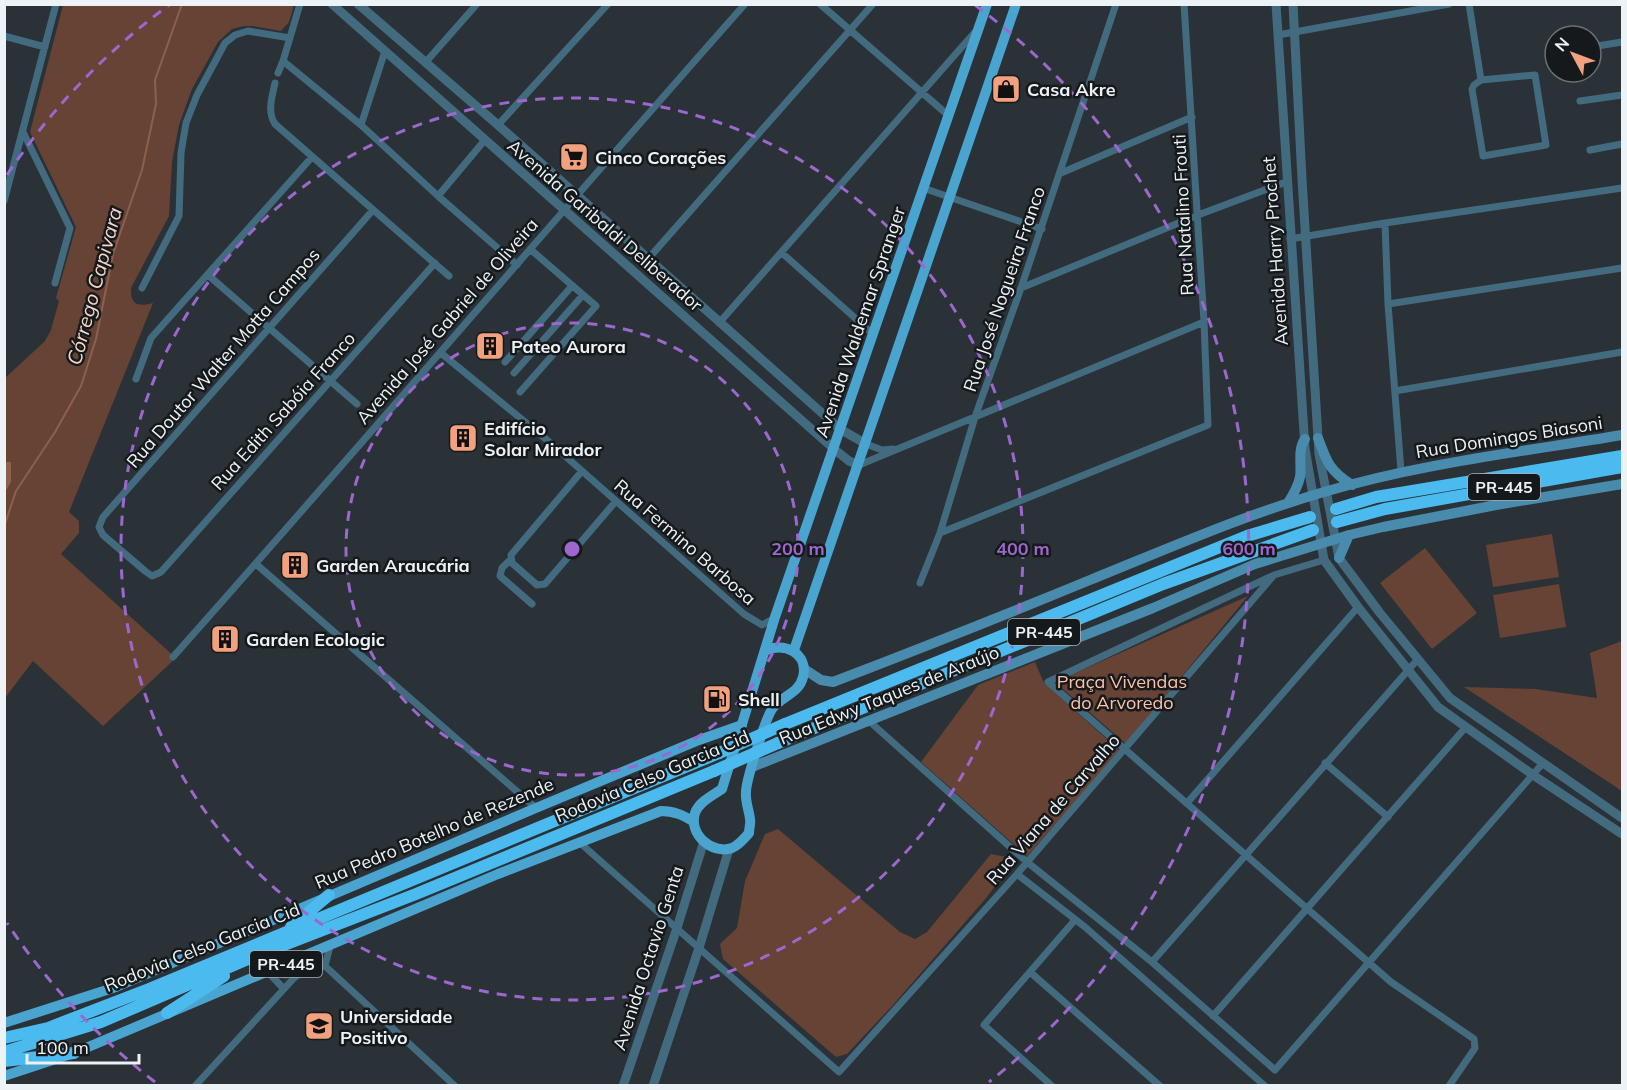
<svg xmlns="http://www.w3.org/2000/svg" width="1627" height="1090" font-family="Mulish,sans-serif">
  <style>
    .green { fill: #664335 }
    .water { fill: #8d604d }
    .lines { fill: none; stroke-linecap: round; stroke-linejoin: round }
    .stream { stroke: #8d604d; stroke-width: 2 }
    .minor { stroke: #436b80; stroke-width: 7 }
    .tertiary { stroke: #436b80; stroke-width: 9 }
    .secondary { stroke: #488bad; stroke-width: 10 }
    .primary { stroke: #4aa4d0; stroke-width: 10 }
    .motorway { stroke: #4bbaef; stroke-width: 12 }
    .motorway-bridge { stroke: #4bbaef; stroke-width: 12 }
    .ring { fill: none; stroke: #9d67cf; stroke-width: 3; stroke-dasharray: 10 8 }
    .labels { text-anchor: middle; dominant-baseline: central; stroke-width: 5; stroke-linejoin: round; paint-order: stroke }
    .shield { fill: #15191b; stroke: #acb1b4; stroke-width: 1.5 }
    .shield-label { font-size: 16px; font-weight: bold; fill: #ecf2f5 }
    .poi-label { font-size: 18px; font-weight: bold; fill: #ecf2f5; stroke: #15191b; text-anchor: start }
    .street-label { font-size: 18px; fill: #ecf2f5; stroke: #15191b }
    .park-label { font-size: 18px; fill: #fdc2a9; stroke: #15191b }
    .water-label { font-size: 20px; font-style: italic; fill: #f5d7ca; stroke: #15191b }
    .centre { fill: #9d67cf; stroke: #15191b; stroke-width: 3 }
    .ring-label { font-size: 18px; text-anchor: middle; font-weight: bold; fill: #9d67cf; stroke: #15191b; stroke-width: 5; stroke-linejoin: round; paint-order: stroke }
  </style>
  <rect width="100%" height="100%" fill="#2a3237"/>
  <path class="green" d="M63,5H294L289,22L281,31L253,26H244L232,29L218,42L192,89L179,125L172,162L169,216L131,288C130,305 138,307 153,303L69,512L79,521V533L61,554L176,658L103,726L33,661L5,698V378L45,341L51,330L59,301L56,298L76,227L30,132Z
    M1552,534L1559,577L1493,587L1486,545Z
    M1425,548L1477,613L1432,649L1380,583Z
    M1559,584L1566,627L1500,638L1493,595Z
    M1248,596L1126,744L1055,682Z
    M1622,641V791L1464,687L1535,689L1597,698L1590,653Z
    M1035,662L1044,683L1120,751L1027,856L921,762L978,685Z
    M778,829L900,932L915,939L927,932L991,854L1006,857L1011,864L987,897L893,1005L847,1054L836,1057L723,959L720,944L737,928L745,881L765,834Z
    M313,958L315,962L301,966L286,979L279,977L280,973Z"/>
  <path class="water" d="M5,462H11V482L5,492Z"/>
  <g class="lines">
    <path class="stream" d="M4,527L16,491L55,432L81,386L96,339L113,254L142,170L156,104L155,80L182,4"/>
    <path class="minor" d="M820,4L949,116
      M1469,4L1481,80
      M1278,35L1449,4
      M4,36L45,47
      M1591,47L1622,42
      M283,61L361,125L438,196L517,265
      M425,63L477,4
      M278,73L283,61L300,4
      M1535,75L1546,145L1483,156L1472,89L1474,85L1481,80Z
      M275,83C272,97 267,112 275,124L449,276
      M1580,101L1622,95
      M361,125L385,51
      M498,125L608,4
      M23,132L70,228L55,283
      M1590,150L1622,144
      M1061,173L1192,117
      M923,188L1042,229
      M438,196L484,141
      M4,201L56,4
      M373,210L103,517L99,527L103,535L145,571L152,576L161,572L435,263
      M1385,223L1388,304L1401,471
      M1290,239L1385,223L1622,188
      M782,253L873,334
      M648,259L873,4
      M208,275L357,404
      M142,288L179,216L181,153L186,123L197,95L225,43L235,35L248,31L290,38
      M1021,288L1198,215L1286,182
      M1388,304L1622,268
      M719,323L975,32
      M441,353L547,440L744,614L762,625L773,619
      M505,362L572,286
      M514,373L583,295
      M136,379L151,338L312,157
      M1395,391L1622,352
      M520,392L596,306L530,249
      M866,444L882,450L893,449
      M859,465L1204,322
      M582,471L511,555L512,563L537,585L545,584L616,501
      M940,533L1208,425L1204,322L1184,4
      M511,559L502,568L500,576L532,604
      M256,564L536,808
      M1272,576L1048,682L1391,982L1474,1039L1475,1048L1449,1086
      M920,583L940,533L975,417L1021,288L1116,4
      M173,657C365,441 553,221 745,4
      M869,721L1027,862L1152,962L1275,1070L1543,763
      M1325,763L1388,817
      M1187,803L1358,607
      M579,842L839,1072L1017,874L1274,575L1324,560
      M1017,874L1085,927L1265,1086
      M1152,962L1418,659
      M325,966L455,1086
      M325,966L330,946
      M268,972L283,988
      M1030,972L1160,1086
      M1213,1016L1465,728
      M195,1086L294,978L307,968L325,966
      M1052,1086L984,1025L1074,921"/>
    <path class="tertiary" d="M332,4L834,449L849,461L859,465
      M358,4L498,125L840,429L866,444
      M1276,4L1305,448L1324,560L1358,607L1438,707L1533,775L1622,834
      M1293,4L1302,179L1319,454L1339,558L1380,613L1450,698L1622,818
      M623,1086L677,928L704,841
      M653,1086L699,948L729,849"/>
    <path class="secondary" d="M1318,438C1327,463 1330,471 1352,485
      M1288,503C1293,495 1298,487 1300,477C1302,465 1297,450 1305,439
      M1339,558L1349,535
      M804,669L821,680L833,682C919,649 1005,615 1090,580C1167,549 1244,515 1324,492C1422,463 1522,452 1622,435
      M752,767L1153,608L1255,564L1349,535L1383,527L1496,505L1622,484"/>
    <path class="primary" d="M794,650L1016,4
      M765,651C783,641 809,653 803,677C799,694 781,696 772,709C766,718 746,780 746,792C745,801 749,810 750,819C751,823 749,828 749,833C744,839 739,845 732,848C712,855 688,834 695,813C699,802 713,795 722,789L775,617L987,4
      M4,1023L116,987L536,808L699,740L742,725
      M4,1076L74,1053L498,874L661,811C674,811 683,815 694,822"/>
    <path class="motorway" d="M1336,509L1376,497L1622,456
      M1337,522L1385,509L1622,467
      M785,724L1247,536L1310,517
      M778,743L1163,584L1313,530
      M291,927L329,895
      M167,1013L224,976
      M4,1038L48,1028L149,989L719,753
      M4,1052L101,1022L248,959L416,894L714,771
      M4,1061L74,1053"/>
    <path class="motorway-bridge" d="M719,753L785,724
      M714,771L778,743"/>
  </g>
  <g class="ring">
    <circle cx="572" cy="549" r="226"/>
    <circle cx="572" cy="549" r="451"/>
    <path d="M155 1082A677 677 0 0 1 7 923M7 175A677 677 0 0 1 169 5M975 5A677 677 0 0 1 989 1082"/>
  </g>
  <defs>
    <g id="shop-square" transform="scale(1.5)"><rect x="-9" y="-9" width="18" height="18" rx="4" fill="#f2a17e" stroke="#15191b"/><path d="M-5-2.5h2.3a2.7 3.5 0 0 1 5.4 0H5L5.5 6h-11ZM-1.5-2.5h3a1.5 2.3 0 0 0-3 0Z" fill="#111"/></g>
    <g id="supermarket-square" transform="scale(1.5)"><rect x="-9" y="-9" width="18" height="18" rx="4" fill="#f2a17e" stroke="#15191b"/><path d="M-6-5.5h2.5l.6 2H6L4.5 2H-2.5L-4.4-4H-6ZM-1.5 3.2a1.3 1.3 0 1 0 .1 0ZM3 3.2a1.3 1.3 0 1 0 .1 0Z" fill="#111"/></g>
    <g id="building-square" transform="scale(1.5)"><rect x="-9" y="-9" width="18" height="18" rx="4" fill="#f2a17e" stroke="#15191b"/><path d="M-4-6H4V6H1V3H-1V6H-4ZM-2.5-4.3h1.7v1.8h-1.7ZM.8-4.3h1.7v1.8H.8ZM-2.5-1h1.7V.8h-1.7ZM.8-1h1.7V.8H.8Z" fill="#111"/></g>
    <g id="fuel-square" transform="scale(1.5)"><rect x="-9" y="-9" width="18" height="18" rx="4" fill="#f2a17e" stroke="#15191b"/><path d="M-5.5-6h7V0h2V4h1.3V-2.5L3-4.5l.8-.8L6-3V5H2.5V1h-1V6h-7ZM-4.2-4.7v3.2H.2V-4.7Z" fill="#111"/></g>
    <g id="university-square" transform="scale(1.5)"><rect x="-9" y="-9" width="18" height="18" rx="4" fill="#f2a17e" stroke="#15191b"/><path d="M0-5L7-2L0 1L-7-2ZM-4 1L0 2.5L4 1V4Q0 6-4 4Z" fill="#111"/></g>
  </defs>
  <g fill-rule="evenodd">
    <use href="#shop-square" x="1006" y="89"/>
    <use href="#supermarket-square" x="574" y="157"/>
    <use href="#building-square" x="490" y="346"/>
    <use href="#building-square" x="463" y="438"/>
    <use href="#building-square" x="295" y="565"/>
    <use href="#building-square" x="225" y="639"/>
    <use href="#fuel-square" x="717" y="699"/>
    <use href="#university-square" x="319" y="1026"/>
  </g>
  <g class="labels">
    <g class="shield">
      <rect x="1468" y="474" width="72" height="26" rx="4.5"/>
      <rect x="1008" y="619" width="72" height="26" rx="4.5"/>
      <rect x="250" y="951" width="72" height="26" rx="4.5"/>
    </g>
    <g class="shield-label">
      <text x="1504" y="487">PR-445</text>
      <text x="1044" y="632">PR-445</text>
      <text x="286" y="964">PR-445</text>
    </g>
    <g class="poi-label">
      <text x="1027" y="89">Casa Akre</text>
      <text x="595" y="157">Cinco Corações</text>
      <text x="511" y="346">Pateo Aurora</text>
      <text x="484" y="428">Edifício<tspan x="484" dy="21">Solar Mirador</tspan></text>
      <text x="316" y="565">Garden Araucária</text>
      <text x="246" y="639">Garden Ecologic</text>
      <text x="738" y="699">Shell</text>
      <text x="340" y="1016">Universidade<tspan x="340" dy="21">Positivo</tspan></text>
    </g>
    <g class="street-label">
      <text transform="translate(1183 215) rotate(-93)">Rua Natalino Frouti</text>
      <text transform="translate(605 225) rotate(41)">Avenida Garibaldi Deliberador</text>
      <text transform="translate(1275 251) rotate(-94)">Avenida Harry Prochet</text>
      <text transform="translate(1004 289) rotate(-71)">Rua José Nogueira Franco</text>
      <text transform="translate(447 321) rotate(-49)">Avenida José Gabriel de Oliveira</text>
      <text transform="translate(860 322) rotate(-71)">Avenida Waldemar Spranger</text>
      <text transform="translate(223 358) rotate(-49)">Rua Doutor Walter Motta Campos</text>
      <text transform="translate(283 411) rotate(-48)">Rua Edith Sabóia Franco</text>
      <text transform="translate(1509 437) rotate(-9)">Rua Domingos Biasoni</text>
      <text transform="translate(685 542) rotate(41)">Rua Fermino Barbosa</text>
      <text transform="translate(889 695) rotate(-22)">Rua Edwy Taques de Araújo</text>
      <text transform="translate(652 776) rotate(-23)">Rodovia Celso Garcia Cid</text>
      <text transform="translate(1053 809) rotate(-49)">Rua Viana de Carvalho</text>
      <text transform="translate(434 833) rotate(-23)">Rua Pedro Botelho de Rezende</text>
      <text transform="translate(202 947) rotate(-22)">Rodovia Celso Garcia Cid</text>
      <text transform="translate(648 958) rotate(-72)">Avenida Octavio Genta</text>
    </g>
    <g class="park-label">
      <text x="1122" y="681">Praça Vivendas<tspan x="1122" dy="21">do Arvoredo</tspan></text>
    </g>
    <g class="water-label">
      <text transform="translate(94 286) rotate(-75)">Córrego Capivara</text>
    </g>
  </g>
  <circle cx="572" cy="549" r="9" class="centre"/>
  <g class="ring-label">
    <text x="798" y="555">200 m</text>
    <text x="1023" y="555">400 m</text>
    <text x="1249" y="555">600 m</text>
  </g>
  <rect width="1627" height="1090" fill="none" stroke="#ecf2f5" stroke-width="12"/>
  <g transform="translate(1573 54) rotate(311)"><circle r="28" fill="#15191b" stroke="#6b7072" stroke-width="1.5"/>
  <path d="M0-4.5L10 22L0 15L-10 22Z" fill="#f2a17e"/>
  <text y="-9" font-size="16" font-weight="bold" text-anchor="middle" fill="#ecf2f5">N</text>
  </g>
  <path d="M27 1054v9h112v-9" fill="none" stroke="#ecf2f5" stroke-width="3"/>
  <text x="36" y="1054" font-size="18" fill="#ecf2f5" stroke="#15191b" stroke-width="4.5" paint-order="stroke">100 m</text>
</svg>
